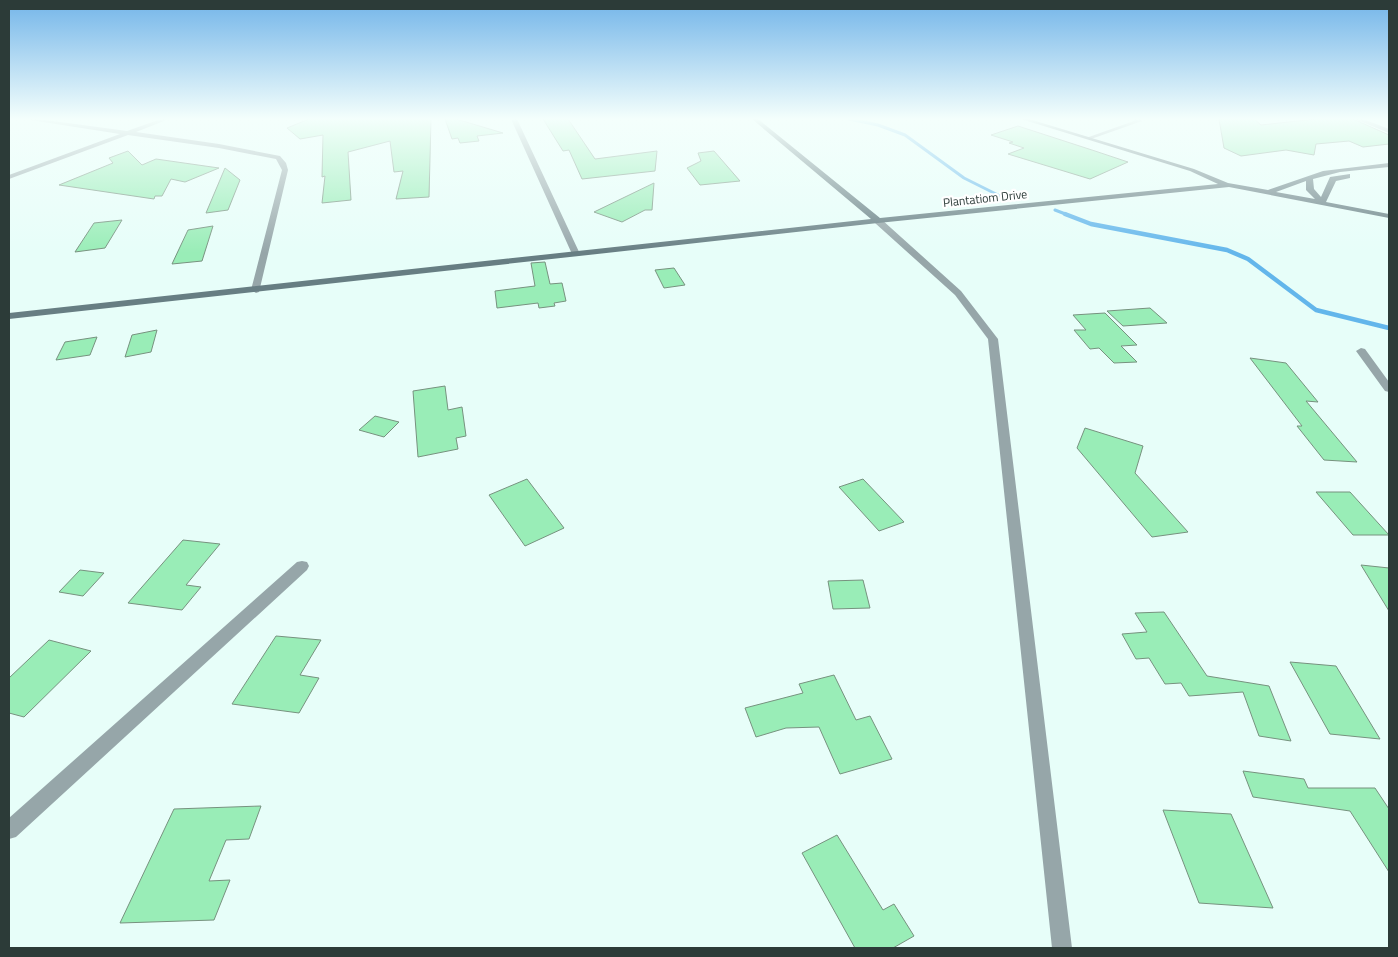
<svg xmlns="http://www.w3.org/2000/svg" width="1398" height="957" font-family="'Titillium Web',sans-serif">
  <style>
    .lines { fill: none; stroke-linecap: round; stroke-linejoin: round }
    .stream-far1 { stroke: #63b6eb; stroke-width: 3 }
    .stream { stroke: #63b6eb; stroke-width: 4.5 }
    .building { fill: #99edb7; stroke: #77927f }
    .street { fill: #96a6a9; fill-rule: evenodd }
    .secondary { fill: #677e83; fill-rule: evenodd }
    .labels { text-anchor: middle; dominant-baseline: central; stroke-width: 4.5; stroke-linejoin: round; paint-order: stroke }
    .far-street-label { font-size: 12px; fill: #2c3b38; stroke: #fff }
  </style>
  <rect width="100%" height="100%" fill="#e7fef9"/>
  <g class="lines">
    <path class="stream-far1" d="M849,119L878,125L905,135L964,178L1004,198
      M1055,210L1068,215"/>
    <path class="stream" d="M1065,214L1091,224L1227,250L1248,259L1316,310L1389,328"/>
  </g>
  <path class="building" d="M309,119H431L429,197L396,199L403,171L394,172L390,141L348,152L351,200L322,203L325,176L322,177L323,135L300,139L287,128Z
    M445,119H456L503,133L477,136L479,141L460,143L458,138L452,139Z
    M543,119H568L595,159L657,151L655,171L582,179L569,150L563,151Z
    M1219,119H1254L1261,125L1316,119H1353L1389,135V144L1363,147L1349,141L1316,144L1314,155L1286,150L1241,156L1224,148Z
    M1018,126L1095,151L1128,162L1090,179L1008,154L1024,148L1009,143L1013,142L991,135Z
    M128,151L142,165L156,159L219,168L185,182L171,179L162,196H155L154,199L59,185L113,163L109,158Z
    M714,151L740,181L700,185L687,168L701,161L698,153Z
    M225,168L240,180L228,210L206,213Z
    M654,183L652,210H645L622,222L594,212Z
    M122,220L105,248L75,252L94,223Z
    M213,226L202,261L172,264L188,230Z
    M545,262L550,284L562,283L566,301L554,303L555,306L539,308L538,303L497,308L495,291L535,286L531,263Z
    M674,268L685,285L664,288L655,270Z
    M1150,308L1167,323L1123,326L1107,311Z
    M1105,313L1137,345L1121,346L1137,362L1114,363L1099,348L1090,349L1074,330H1086L1073,315Z
    M157,330L151,352L125,357L132,335Z
    M97,337L90,355L56,360L65,342Z
    M1250,358L1286,363L1318,402L1306,401L1357,462L1324,460L1297,426H1302Z
    M445,386L448,410L462,407L466,436L456,438L458,449L418,457L413,391Z
    M375,416L399,422L384,437L359,430Z
    M1085,428L1143,446L1135,473L1188,532L1152,537L1077,448Z
    M527,479L564,528L525,546L489,495Z
    M863,479L904,522L879,531L839,487Z
    M1316,492H1350L1389,535H1353Z
    M183,540L220,544L186,585L201,587L182,610L128,603Z
    M1361,565L1389,568V611Z
    M80,570L104,573L83,596L59,592Z
    M863,580L870,608L833,609L828,581Z
    M1164,612L1207,676L1269,686L1291,741L1259,736L1243,692L1189,696L1181,683L1165,684L1149,658L1136,659L1122,634L1147,632L1135,613Z
    M276,636L321,640L300,675L319,678L299,713L232,704Z
    M49,640L91,651L24,717L9,713V678Z
    M1290,662L1336,666L1380,739L1330,734Z
    M834,675L856,720L870,716L892,759L840,774L819,727L786,728L756,737L745,708L803,693L799,684Z
    M1243,771L1304,779L1308,788H1375L1389,809V872L1350,811L1253,797Z
    M261,806L249,839L226,840L209,881L230,880L214,920L120,923L174,809Z
    M1163,810L1231,814L1273,908L1199,903Z
    M837,835L883,910L894,904L914,936L893,948H855L802,853Z"/>
  <g class="lines">
    <path class="street" d="M24,119H38L127,131L161,119H169L136,132L219,144L280,156L286,163L288,170L259,292L256,293L251,290L282,170L276,159L219,148L128,135L9,179V175L120,134Z
      M511,119H517L580,254L579,256L572,254Z
      M1133,119H1140L1142,121L1091,139L1086,138L1134,121Z
      M1355,119H1363L1389,129V133Z
      M875,219H881L961,291L998,339L1072,948H1052L988,339L955,295L875,223Z
      M1361,348L1365,349L1389,382V392L1385,391L1356,351Z
      M302,561L307,562L309,566L307,570L16,837L9,839V818L297,562Z"/>
    <path class="secondary" d="M752,119H758L880,218L1218,184L1190,171L1021,119H1029L1194,169L1228,183L1268,190L1323,171L1389,163V167L1340,172L1313,179L1314,189L1321,197L1330,177L1350,174V178L1336,181L1326,202L1389,214V218L1229,187L878,223L9,319V313L871,219ZM1306,181V190L1315,199L1276,192Z"/>
  </g>
  <linearGradient id="sky" x2="0" y2="1"><stop stop-color="#73b5e9"/><stop offset="0.47" stop-color="#f4fffc"/><stop offset="1" stop-color="#f4fffc" stop-opacity="0"/></linearGradient>
  <rect width="1398" height="253" fill="url(#sky)"/>
  <g class="labels">
    <g class="far-street-label">
      <text transform="translate(985 198) rotate(-6)">Plantatiom Drive</text>
    </g>
  </g>
  <rect width="1398" height="957" fill="none" stroke="#2c3b38" stroke-width="20"/>
</svg>
